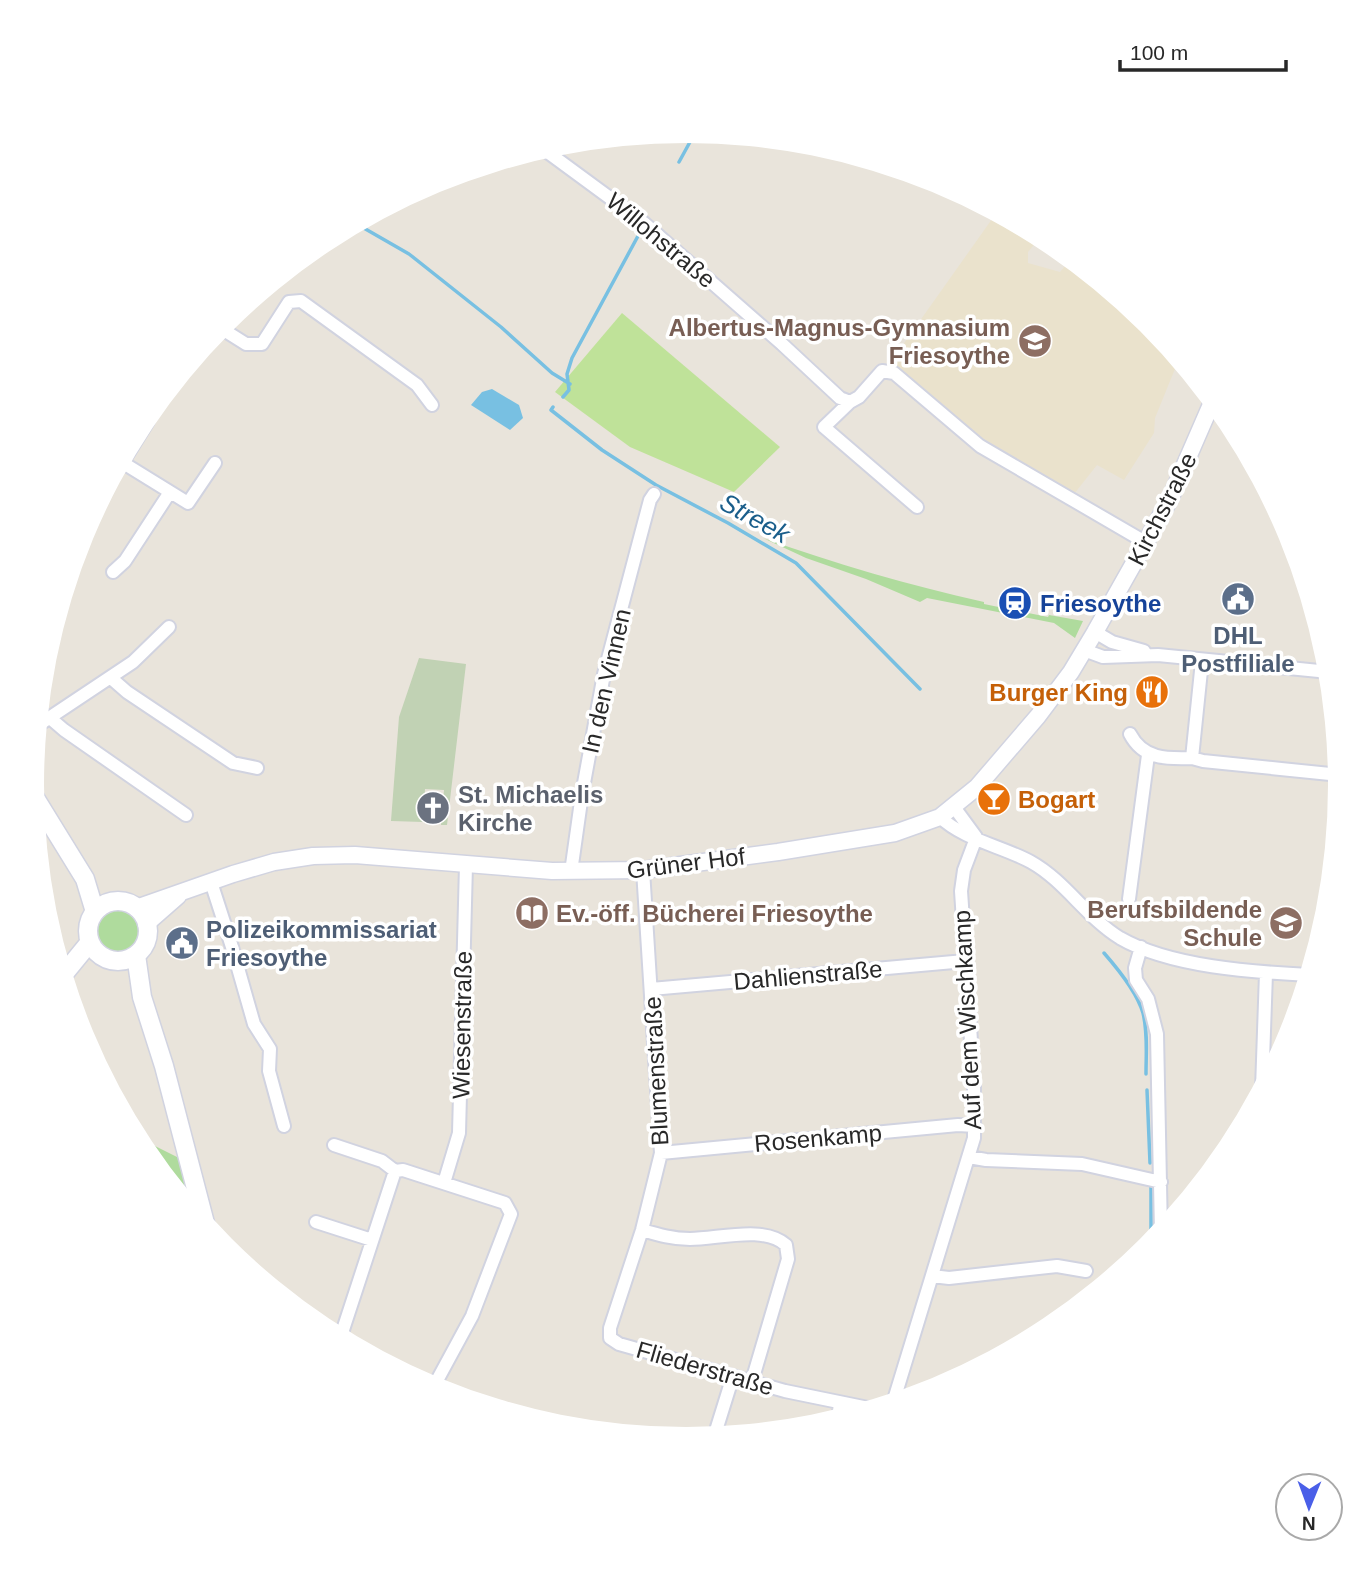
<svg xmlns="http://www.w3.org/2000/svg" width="1372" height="1570" font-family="Arial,sans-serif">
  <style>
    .education { fill: #eae2cc }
    .green { fill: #afdb9d }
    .cemetery { fill: #c1d2b4 }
    .pitch { fill: #bfe299 }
    .water { fill: #78c0e2 }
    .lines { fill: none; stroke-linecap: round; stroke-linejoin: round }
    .stream { stroke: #78c0e2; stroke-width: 3.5 }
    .minor-casing { stroke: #d1d3e0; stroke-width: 16 }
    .tertiary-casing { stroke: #d1d3e0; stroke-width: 19 }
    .secondary-casing { stroke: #d1d3e0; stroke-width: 21 }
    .minor { stroke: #fff; stroke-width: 12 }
    .tertiary { stroke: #fff; stroke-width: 16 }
    .secondary { stroke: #fff; stroke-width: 18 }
    .labels { text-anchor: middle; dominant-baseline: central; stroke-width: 7; stroke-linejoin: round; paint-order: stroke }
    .street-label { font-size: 24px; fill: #282828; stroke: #fff }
    .education-label { font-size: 24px; font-weight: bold; fill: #785e54; stroke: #fff; text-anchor: end }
    .transit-label { font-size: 24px; font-weight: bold; fill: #164399; stroke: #fff; text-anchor: start }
    .service-label { font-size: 24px; font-weight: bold; fill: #4e5e75; stroke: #fff }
    .food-label { font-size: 24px; font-weight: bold; fill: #c56008; stroke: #fff; text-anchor: end }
    .worship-label { font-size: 24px; font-weight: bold; fill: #5b616d; stroke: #fff; text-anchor: start }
    .water-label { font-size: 26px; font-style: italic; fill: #1a5e8b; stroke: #fff }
  </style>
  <rect width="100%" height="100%" fill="#e9e4db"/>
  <path class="education" d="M997,212L1041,236L1028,252V263L1060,272L1071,259L1149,322L1179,359L1155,418L1154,433L1124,480L1097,465L1074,494L1019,465L977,438L890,363Z"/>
  <path class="green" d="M763,538C836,564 909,585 984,602V604L1048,617L1049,615L1083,621L1075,638L1054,623L927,598L920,602L866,579L806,558Z
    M97 931a21 21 0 1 1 42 0a21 21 0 1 1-42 0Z
    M135,1136L179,1158L189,1206L142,1148Z"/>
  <path class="cemetery" d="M419,658L466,664L447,825H441L444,790L425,789L423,822L391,821L399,717Z"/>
  <path class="pitch" d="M622,313L780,447L734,492L630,447L555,392Z"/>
  <path class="water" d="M492,389L519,405L523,418L510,430L471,405L482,392Z"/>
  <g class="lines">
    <path class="stream" d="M679,162L696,131
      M355,223L409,254L501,327L552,373L570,384
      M563,397L569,390L567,374L572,358L638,236
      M553,407L551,410L602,450L656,485L728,523L796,563L920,689
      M1104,953C1118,969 1137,992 1143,1013C1148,1033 1146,1054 1146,1074
      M1147,1090L1150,1163
      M1151,1187V1245"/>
    <g class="minor-casing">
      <path id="minor" d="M542,148L644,223L782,344L840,398L850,402L859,397L882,371L894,373L980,446L1145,542
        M219,327L246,344H262L289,302L301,301L417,385L432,405
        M850,402L824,427L917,507
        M120,461L188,503L215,463
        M122,463L148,421
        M113,572L125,561L170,492
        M1095,632L1112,642L1144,651
        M1084,650L1103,657L1158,655L1329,672
        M1202,661L1192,758L1203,761L1340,775
        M111,678L127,692L233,763L257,768
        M50,718L64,730L186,815
        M37,726L133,662L169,627
        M1130,734C1143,759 1166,759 1192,758
        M954,807L976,837
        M940,817C964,840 1002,846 1031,862C1065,881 1086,917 1120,938C1170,967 1253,972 1309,975
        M643,870L661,1153L642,1230L610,1328V1338L619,1344L785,1391L873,1409
        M571,872L582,794L604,674L650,500L654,494
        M211,882L232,947L254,1024L270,1049L269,1071L284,1126
        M1129,899L1148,755
        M1141,947L1135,968L1136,980L1148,999L1157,1034L1161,1233
        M651,989L965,961
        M1262,1089L1266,973
        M334,1145L382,1161L395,1171
        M661,1153L958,1125L975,1126
        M969,1157L986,1160L1082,1164L1161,1182
        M444,1183L459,1133L466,865
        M316,1222L372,1240
        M642,1230C659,1235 673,1239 690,1239C718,1239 764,1225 786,1245L788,1259L752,1381
        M932,1276L949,1278L1057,1266L1086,1271
        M340,1339L395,1171L403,1170L505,1203L511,1214L472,1316L433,1388
        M893,1403L974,1138V1086L961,891L964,870L976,838
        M838,1420L840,1403
        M714,1437L733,1376"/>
    </g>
    <g class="tertiary-casing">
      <path id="tertiary" d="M136,908L233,874L274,862L313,856L355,855L552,871L643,870L778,852L895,833L940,817L977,787L1038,716L1071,672L1095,632L1170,499L1213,400
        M146,924L178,896"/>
    </g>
    <g class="secondary-casing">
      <path id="secondary" d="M32,793L85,879L95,912
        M88 931a30 30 0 1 1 60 0a30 30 0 1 1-60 0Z
        M136,955L142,997L164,1066L206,1227
        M63,975L90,942"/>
    </g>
    <use href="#minor" class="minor"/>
    <use href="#tertiary" class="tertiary"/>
    <use href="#secondary" class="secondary"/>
  </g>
  <defs>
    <g id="school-disc" transform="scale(1.75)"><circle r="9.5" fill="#8d6e63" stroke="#fff"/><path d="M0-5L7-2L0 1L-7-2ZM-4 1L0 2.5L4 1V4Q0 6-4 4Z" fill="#fff"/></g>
    <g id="civic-disc" transform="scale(1.75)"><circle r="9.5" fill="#5c6f8a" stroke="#fff"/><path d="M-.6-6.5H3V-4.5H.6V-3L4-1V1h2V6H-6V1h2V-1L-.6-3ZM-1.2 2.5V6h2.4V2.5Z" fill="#fff"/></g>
    <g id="station-disc" transform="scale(1.75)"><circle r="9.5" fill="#1a4fb4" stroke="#fff"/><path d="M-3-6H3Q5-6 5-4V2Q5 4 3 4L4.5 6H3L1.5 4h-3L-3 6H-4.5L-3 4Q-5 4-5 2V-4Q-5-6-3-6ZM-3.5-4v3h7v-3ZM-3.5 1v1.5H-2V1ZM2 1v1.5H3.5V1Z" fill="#fff"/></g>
    <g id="restaurant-disc" transform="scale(1.75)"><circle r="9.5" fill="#e8710a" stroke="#fff"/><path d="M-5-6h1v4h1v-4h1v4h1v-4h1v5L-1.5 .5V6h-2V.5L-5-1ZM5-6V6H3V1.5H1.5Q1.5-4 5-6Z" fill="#fff"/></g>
    <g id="bar-disc" transform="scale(1.75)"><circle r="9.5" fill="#e8710a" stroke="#fff"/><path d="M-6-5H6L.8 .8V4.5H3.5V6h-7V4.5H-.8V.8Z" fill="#fff"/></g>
    <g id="church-disc" transform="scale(1.75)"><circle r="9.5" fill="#6b7280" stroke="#fff"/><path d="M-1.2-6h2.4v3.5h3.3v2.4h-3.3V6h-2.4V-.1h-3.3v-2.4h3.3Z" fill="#fff"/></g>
    <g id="library-disc" transform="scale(1.75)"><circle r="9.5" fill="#8d6e63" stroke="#fff"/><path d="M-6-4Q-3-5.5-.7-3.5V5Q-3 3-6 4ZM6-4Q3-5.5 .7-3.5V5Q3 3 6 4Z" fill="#fff"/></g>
  </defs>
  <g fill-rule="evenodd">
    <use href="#school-disc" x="1035" y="341"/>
    <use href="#civic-disc" x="1238" y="599"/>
    <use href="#station-disc" x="1015" y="603"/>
    <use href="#restaurant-disc" x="1152" y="692"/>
    <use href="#bar-disc" x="994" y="799"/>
    <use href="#church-disc" x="433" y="808"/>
    <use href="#library-disc" x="532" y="913"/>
    <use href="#school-disc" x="1286" y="923"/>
    <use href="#civic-disc" x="182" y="943"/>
  </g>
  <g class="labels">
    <g class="street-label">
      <text transform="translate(661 240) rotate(40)">Willohstraße</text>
      <text transform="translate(1162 509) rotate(-63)">Kirchstraße</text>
      <text transform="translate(606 681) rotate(-77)">In den Vinnen</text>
      <text transform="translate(686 863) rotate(-7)">Grüner Hof</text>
      <text transform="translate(808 975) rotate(-5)">Dahlienstraße</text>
      <text transform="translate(967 1020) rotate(-93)">Auf dem Wischkamp</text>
      <text transform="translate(462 1025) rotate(-89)">Wiesenstraße</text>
      <text transform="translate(656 1071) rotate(-93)">Blumenstraße</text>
      <text transform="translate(818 1138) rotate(-5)">Rosenkamp</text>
      <text transform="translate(705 1368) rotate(16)">Fliederstraße</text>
    </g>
    <g class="education-label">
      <text x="1010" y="327">Albertus-Magnus-Gymnasium<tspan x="1010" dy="28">Friesoythe</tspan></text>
      <text x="1262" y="909">Berufsbildende<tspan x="1262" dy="28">Schule</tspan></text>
      <text x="556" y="913" text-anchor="start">Ev.-öff. Bücherei Friesoythe</text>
    </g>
    <g class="transit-label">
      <text x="1040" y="603">Friesoythe</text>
    </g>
    <g class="service-label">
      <text x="1238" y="635">DHL<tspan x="1238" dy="28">Postfiliale</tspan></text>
      <text x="206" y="929" text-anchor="start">Polizeikommissariat<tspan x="206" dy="28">Friesoythe</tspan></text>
    </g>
    <g class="food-label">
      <text x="1128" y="692">Burger King</text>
      <text x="1018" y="799" text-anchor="start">Bogart</text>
    </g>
    <g class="worship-label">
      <text x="458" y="794">St. Michaelis<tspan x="458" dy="28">Kirche</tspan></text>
    </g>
    <g class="water-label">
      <text transform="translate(755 518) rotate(29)">Streek</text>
    </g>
  </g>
  <path d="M0 0H1372V1570H0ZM44 785a642 642 0 1 1 1284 0a642 642 0 1 1-1284 0Z" fill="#fff" fill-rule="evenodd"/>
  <g transform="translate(1309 1507) rotate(181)"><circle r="33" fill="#ffffff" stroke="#a9a9a9" stroke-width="2"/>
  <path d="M0-5L12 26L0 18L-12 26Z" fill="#4a5fe8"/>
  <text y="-10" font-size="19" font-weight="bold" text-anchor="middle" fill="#282828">N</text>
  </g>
  <path d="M1120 60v10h166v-10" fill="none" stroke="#282828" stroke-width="3.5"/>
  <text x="1130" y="60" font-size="21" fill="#282828" stroke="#ffffff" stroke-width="5" paint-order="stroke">100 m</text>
</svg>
